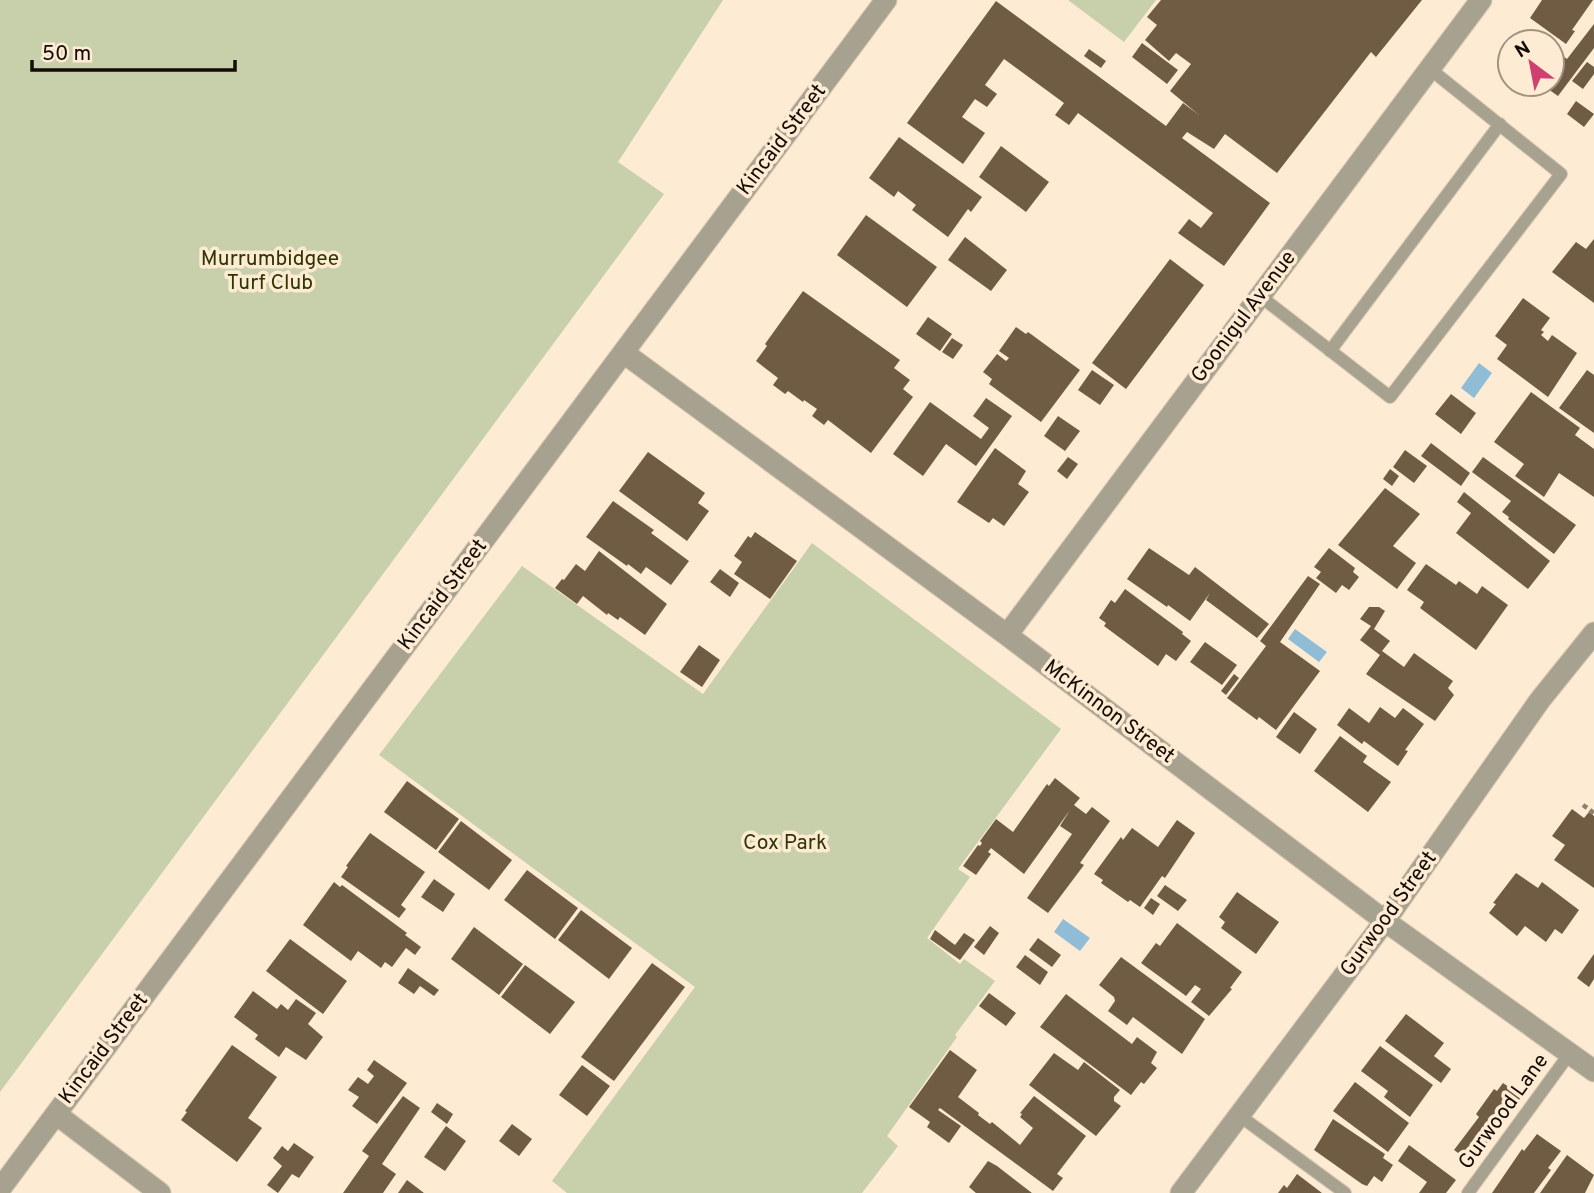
<svg xmlns="http://www.w3.org/2000/svg" width="1594" height="1193" font-family="Overpass,sans-serif">
  <style>
    .green { fill: #c7cfab }
    .water { fill: #90bcd6 }
    .building { fill: #6f5c42 }
    .lines { fill: none; stroke-linecap: round; stroke-linejoin: round }
    .service-casing { stroke: #d8c7b2; stroke-width: 14 }
    .minor-casing { stroke: #d8c7b2; stroke-width: 23 }
    .path { stroke: #8d7f6f; stroke-width: 4.5; stroke-dasharray: 5 3.5; stroke-linecap: butt }
    .service { stroke: #a7a290; stroke-width: 12 }
    .minor { stroke: #a7a290; stroke-width: 21 }
    .labels { text-anchor: middle; dominant-baseline: central; stroke-width: 7; stroke-linejoin: round; paint-order: stroke }
    .street-label { font-size: 21px; fill: #140c04; stroke: #fdebd3 }
    .park-label { font-size: 21px; fill: #2e3601; stroke: #fdebd3 }
  </style>
  <rect width="100%" height="100%" fill="#fdebd3"/>
  <path class="green" d="M0,0H723L618,162L664,194L0,1092Z
    M1068,0H1156L1124,42Z
    M812,543L1061,729L958,869L970,877L927,938L960,964L964,959L995,981L955,1035L957,1037L887,1136L898,1146L862,1193H567L552,1181L695,987L379,755L522,566L703,694Z"/>
  <path class="water" d="M1479,363L1492,373L1474,398L1461,388Z
    M1295,629L1327,652L1319,662L1288,639Z
    M1063,919L1090,938L1080,951L1054,932Z"/>
  <path class="building" d="M1161,0H1422L1376,57L1371,52L1277,173L1225,134L1214,149L1187,132L1182,138L1270,203L1224,266L1178,233L1189,219L1201,228L1213,213L1078,113L1069,125L1055,115L1064,103L1004,59L985,85L997,94L987,107L975,99L962,117L985,133L963,164L907,123L996,1L1166,126L1183,103L1199,115L1170,91L1191,64L1176,53L1169,61L1145,40L1157,25L1147,17Z
    M1542,0H1593L1572,30L1575,31L1566,44L1530,18Z
    M1594,24V48L1558,96L1541,84H1552V48L1567,59Z
    M1142,43L1178,70L1167,84L1132,57Z
    M1089,49L1106,61L1101,68L1084,56Z
    M1587,62L1594,67V74L1583,89L1572,81Z
    M1576,101L1594,114L1584,127L1567,114Z
    M899,137L982,197L971,212L968,209L948,237L912,210L916,205L898,191L894,197L869,178Z
    M1001,146L1049,182L1026,212L979,177Z
    M866,215L937,267L907,307L837,255Z
    M965,237L1007,270L991,291L948,260Z
    M1594,239V303L1552,272L1576,242L1586,249Z
    M1170,259L1204,285L1126,389L1092,363Z
    M803,291L900,360L894,368L910,380L903,389L913,397L871,453L828,420L824,425L812,416L817,409L804,400L803,402L788,391L785,394L773,385L778,378L756,361L767,346L765,344Z
    M1523,298L1550,318L1541,330L1544,332L1541,335L1548,341L1552,335L1577,353L1548,397L1497,359L1507,345L1495,336Z
    M928,317L952,334L940,351L916,334Z
    M1016,327L1026,334L1028,332L1080,370L1041,422L989,384L992,379L983,372L997,354L1006,361L1009,358L999,351Z
    M952,338L963,345L953,359L942,352Z
    M1092,370L1114,385L1100,405L1078,390Z
    M1587,370L1594,375V433L1559,408Z
    M1531,392L1580,428L1575,435L1594,449V497L1559,473L1544,497L1515,476L1524,464L1494,442Z
    M1451,394L1476,413L1461,434L1435,414Z
    M986,398L1012,416L976,466L946,444L923,476L893,454L930,402L981,439L989,428L973,416Z
    M1058,416L1080,431L1065,451L1044,436Z
    M1431,443L1470,473L1461,486L1421,456Z
    M995,448L1026,471L1018,484L1029,492L1004,526L993,518L989,523L957,502Z
    M1405,450L1427,466L1414,483L1393,467Z
    M648,452L705,493L698,503L709,511L687,541L619,491Z
    M1068,457L1078,464L1067,479L1057,471Z
    M1483,457L1576,525L1554,554L1508,519L1509,517L1502,512L1511,501L1472,472Z
    M1390,469L1399,476L1392,486L1383,479Z
    M1385,488L1420,514L1393,546L1416,563L1397,589L1338,545Z
    M1464,492L1550,561L1528,589L1456,533L1471,513L1457,502Z
    M613,501L654,530L651,533L689,561L671,585L646,567L641,574L628,564L627,566L586,537Z
    M755,532L797,561L770,599L734,574L742,562L734,556L748,536L751,538Z
    M1149,548L1189,575L1195,567L1269,624L1257,638L1206,600L1210,593L1190,621L1168,605L1167,607L1127,579Z
    M1329,548L1355,568L1353,572L1359,577L1349,590L1342,585L1336,593L1316,578L1321,572L1314,567Z
    M599,551L667,604L645,635L620,617L618,620L608,613L607,615L583,596L577,604L555,588L562,579L564,580L576,564L585,571Z
    M1426,564L1456,585L1459,581L1477,594L1482,586L1508,605L1476,650L1420,608L1424,602L1407,590Z
    M720,569L739,583L730,597L710,582Z
    M1308,576L1320,584L1280,642L1320,671L1276,730L1259,717L1257,720L1227,698L1266,646L1260,641Z
    M1125,589L1183,632L1182,634L1191,641L1176,661L1166,654L1158,666L1104,626L1106,623L1099,618L1111,600L1115,603Z
    M1369,607H1379L1385,611L1374,629L1390,641L1382,651L1404,667L1414,653L1453,681L1448,688L1454,695L1435,721L1366,674L1380,655L1360,640L1371,626L1360,619Z
    M1205,642L1237,665L1222,685L1190,662Z
    M699,645L720,660L702,687L680,672Z
    M1234,674L1239,678L1226,695L1221,691Z
    M1380,707L1395,718L1403,708L1424,724L1405,750L1408,751L1398,766L1364,741L1362,744L1337,725L1349,708L1369,723Z
    M1294,712L1317,729L1300,754L1276,737Z
    M1340,736L1367,756L1363,762L1391,782L1368,812L1314,771Z
    M1055,778L1080,798L1074,805L1086,814L1092,807L1110,821L1080,863L1084,865L1048,913L1027,898L1072,834L1060,826L1070,810L1024,874L991,848L988,852L991,854L976,875L963,866L978,845L980,846L982,843L980,841L996,819L1013,832L1047,784L1049,786Z
    M407,781L459,819L436,850L384,812Z
    M1572,809L1584,818L1589,812L1594,816V888L1554,860L1565,845L1552,836Z
    M1177,820L1195,833L1165,878L1162,876L1140,907L1130,900L1128,902L1101,883L1103,880L1094,874L1121,837L1123,840L1132,828L1158,847Z
    M461,821L512,860L489,890L438,852Z
    M370,833L425,872L401,905L406,909L399,918L341,877L348,867L346,866Z
    M527,870L578,908L555,939L504,900Z
    M1516,873L1538,888L1542,882L1579,910L1562,934L1555,929L1546,942L1525,926L1517,936L1489,913L1496,904L1493,903Z
    M434,879L455,894L443,912L421,897Z
    M334,882L340,887L342,885L407,933L405,935L421,947L415,955L406,948L392,967L385,962L381,968L358,951L351,961L303,925Z
    M1165,885L1187,900L1178,911L1157,896Z
    M1237,892L1279,922L1256,954L1221,928L1225,922L1219,917Z
    M1151,898L1160,904L1153,915L1144,908Z
    M581,910L632,948L609,979L558,940Z
    M1177,923L1242,972L1230,988L1232,989L1209,1016L1191,1002L1201,989L1195,985L1186,996L1141,963L1156,943L1160,946Z
    M990,926L999,933L984,955L974,947Z
    M474,927L523,964L499,995L451,959Z
    M935,930L955,945L964,933L975,940L960,960L930,939Z
    M1038,938L1061,955L1052,967L1029,950Z
    M290,939L347,981L323,1014L266,971Z
    M1594,954V979L1589,987L1577,978Z
    M1025,955L1048,972L1040,985L1016,967Z
    M1121,957L1205,1019L1182,1054L1133,1017L1127,1025L1108,1011L1115,1001L1114,997L1099,985Z
    M652,963L685,987L614,1081L581,1057Z
    M525,965L575,1002L550,1034L501,997Z
    M408,968L439,990L434,996L420,986L414,994L398,983Z
    M253,991L277,1009L281,1004L288,1010L296,999L316,1013L308,1024L323,1037L306,1060L286,1047L279,1057L255,1039L258,1035L234,1017Z
    M989,993L1016,1013L1006,1026L979,1006Z
    M1066,994L1132,1044L1137,1037L1157,1052L1151,1063L1157,1068L1144,1084L1141,1082L1131,1095L1040,1027Z
    M1406,1014L1444,1043L1434,1056L1451,1069L1441,1083L1385,1041Z
    M232,1045L277,1077L248,1118L262,1128L237,1162L181,1120L187,1112L185,1111Z
    M1380,1046L1433,1085L1410,1117L1384,1097L1388,1091L1361,1071Z
    M950,1050L977,1070L958,1097L979,1113L978,1115L990,1124L992,1122L1020,1145L1033,1128L1020,1117L1022,1114L1020,1113L1034,1096L1086,1136L1057,1174L1063,1178L1053,1191L940,1108L938,1110L961,1126L949,1143L927,1127L930,1122L909,1107Z
    M1054,1053L1078,1070L1084,1062L1120,1090L1114,1097V1101L1121,1106L1096,1136L1029,1085Z
    M374,1060L407,1083L377,1124L352,1106L359,1097L348,1090L358,1077L368,1084L374,1076L367,1070Z
    M582,1065L610,1086L587,1116L559,1095Z
    M1355,1082L1409,1123L1388,1152L1333,1111Z
    M1503,1083L1522,1096L1472,1163L1454,1150L1479,1117L1476,1114L1494,1089L1497,1091Z
    M403,1096L420,1108L382,1164L396,1174L383,1193H343L369,1156L362,1151Z
    M437,1103L453,1114L447,1124L431,1112Z
    M1333,1119L1385,1154L1383,1158L1393,1165L1382,1182L1374,1176L1367,1186L1362,1184L1314,1150Z
    M512,1124L532,1139L519,1156L499,1141Z
    M446,1126L466,1141L445,1171L424,1157Z
    M1537,1134L1561,1151L1548,1168L1551,1170L1534,1193H1492L1522,1149L1524,1151Z
    M294,1143L314,1157L299,1178L292,1174L278,1193L267,1185L282,1166L273,1158L282,1146L288,1151Z
    M1409,1145L1456,1180L1446,1193H1419L1427,1182L1398,1161Z
    M1567,1155L1594,1175L1585,1193H1540Z
    M988,1161L997,1166L1032,1193H976L969,1187Z
    M1297,1174L1322,1193H1278L1284,1185L1287,1188Z
    M407,1180L424,1193H398Z"/>
  <g class="lines">
    <g class="service-casing">
      <path id="service" d="M1260,296L1390,397L1561,174L1430,69
        M1330,351L1500,124
        M1240,1116L1345,1193
        M1468,1193L1570,1053"/>
    </g>
    <g class="minor-casing">
      <path id="minor" d="M624,353L1007,635L1385,921L1594,1071
        M1007,635L1481,0
        M56,1114L160,1193
        M0,1189L886,0
        M1181,1193L1385,921L1540,700L1594,633"/>
    </g>
    <path class="path" d="M1583,805L1594,813"/>
    <use href="#service" class="service"/>
    <use href="#minor" class="minor"/>
  </g>
  <g class="labels">
    <g class="street-label">
      <text transform="translate(782 140) rotate(-53)">Kincaid Street</text>
      <text transform="translate(1244 317) rotate(-53)">Goonigul Avenue</text>
      <text transform="translate(443 595) rotate(-53)">Kincaid Street</text>
      <text transform="translate(1109 712) rotate(37)">McKinnon Street</text>
      <text transform="translate(1389 914) rotate(-54)">Gurwood Street</text>
      <text transform="translate(104 1049) rotate(-53)">Kincaid Street</text>
      <text transform="translate(1504 1112) rotate(-54)">Gurwood Lane</text>
    </g>
    <g class="park-label">
      <text x="270" y="259">Murrumbidgee<tspan x="270" dy="24">Turf Club</tspan></text>
      <text x="785" y="843">Cox Park</text>
    </g>
  </g>
  <g transform="translate(1531 63) rotate(328)"><circle r="33" fill="#fdebd3" stroke="#a09280" stroke-width="2"/>
  <path d="M0-5L12 26L0 18L-12 26Z" fill="#cd4070"/>
  <text y="-10" font-size="19" font-weight="bold" text-anchor="middle" fill="#140c04">N</text>
  </g>
  <path d="M32 60v10h203v-10" fill="none" stroke="#140c04" stroke-width="3.5"/>
  <text x="42" y="60" font-size="21" fill="#140c04" stroke="#fdebd3" stroke-width="5" paint-order="stroke">50 m</text>
</svg>
